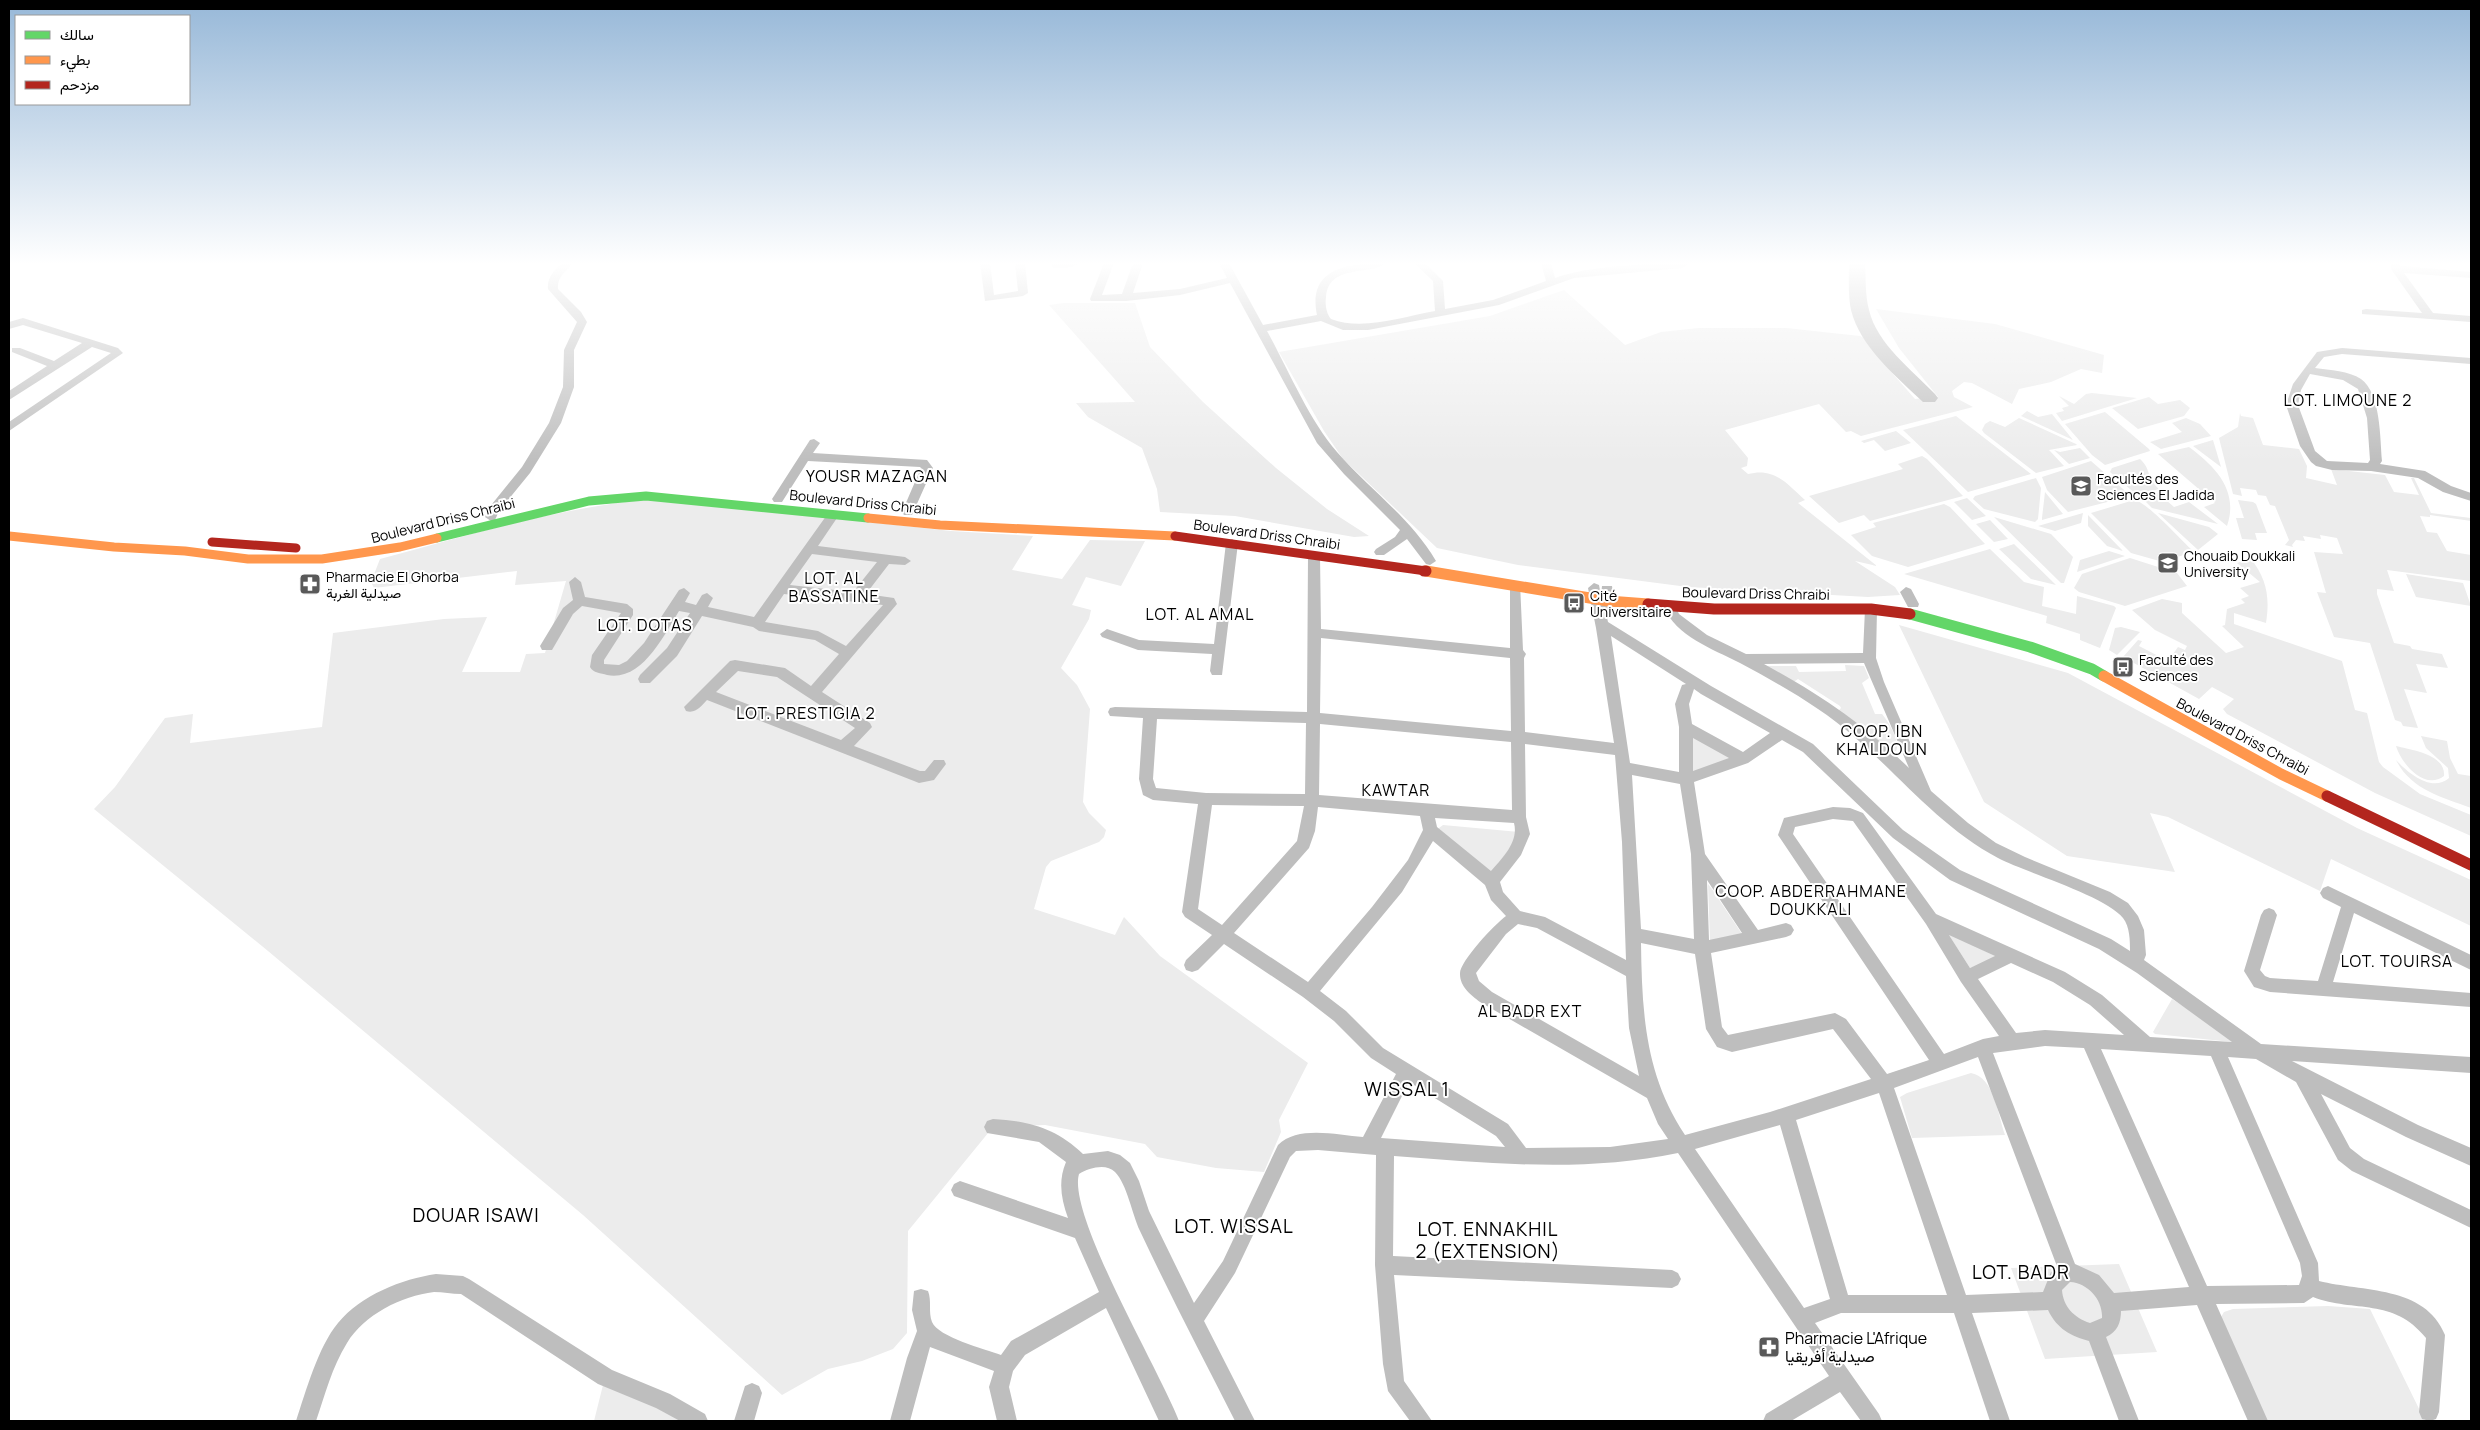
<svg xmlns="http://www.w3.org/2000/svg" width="2480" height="1430" font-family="Manrope,Vazirmatn,sans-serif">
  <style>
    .green { fill: #ececec }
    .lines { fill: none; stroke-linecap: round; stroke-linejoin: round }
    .river { fill: #bfbfbf; fill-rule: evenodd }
    .street { fill: #bebebe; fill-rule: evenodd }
    .fast-far1 { stroke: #63d668; stroke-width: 9 }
    .fast { stroke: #63d668; stroke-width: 11 }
    .slow-far1 { stroke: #ff974d; stroke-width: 9 }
    .slow { stroke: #ff974d; stroke-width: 11 }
    .jam-far1 { stroke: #b3261e; stroke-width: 9 }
    .jam { stroke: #b3261e; stroke-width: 11 }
    .labels { text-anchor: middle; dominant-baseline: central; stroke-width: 4; stroke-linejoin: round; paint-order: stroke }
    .poi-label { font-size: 14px; fill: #000; stroke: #fff; text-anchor: start }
    .street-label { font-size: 14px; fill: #000; stroke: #fff }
    .quarter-label { font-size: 16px; letter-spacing: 1px; fill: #000; stroke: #fff }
    .near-poi-label { font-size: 16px; fill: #000; stroke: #fff; text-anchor: start }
    .near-quarter-label { font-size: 19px; letter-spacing: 1px; fill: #000; stroke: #fff }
  </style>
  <rect width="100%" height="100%" fill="#fff"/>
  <path class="green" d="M1564,290L1625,345L1661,332L1699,328H1786L1860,336L1870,341L1886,366L1915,399L1938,397L1899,348L1876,309L1995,324L2104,355L2102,373L2081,369L2051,382L2019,389L2012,404L1972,383L1964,382L1952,391L1954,397L1973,407L1861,436L1851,431L1846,432L1819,404L1725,430L1748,458L1747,466L1741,468L1748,474C1775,467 1787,484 1805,500L1798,503L1877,566L1855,561L1895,587L1900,595L1868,597L1688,587L1518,565L1437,548L1343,459L1324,431L1279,352L1490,316Z
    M1064,303H1135L1150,347L1203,402L1276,468L1327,509L1369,536L1354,537L1235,516L1160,512L1157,489L1142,448L1088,417L1076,403L1135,402L1049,305Z
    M2092,393L2137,398L2062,421L2056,413L2064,411L2062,408L2069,406L2059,396L2074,404L2086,394Z
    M2149,397L2158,404L2180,400L2190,408L2184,416L2138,429L2112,408Z
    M2027,411L2038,417L2052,414L2073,440L2021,416Z
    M2105,412L2149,449L2150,451L2105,465L2092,455L2065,424Z
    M2240,413L2241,416L2253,418L2263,445L2299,449L2307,466L2306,478L2337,485L2331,469L2385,475L2394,492L2419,495L2411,478H2414L2431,513L2471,518V521L2430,515V517L2420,516L2427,532L2437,533L2447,551L2471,555V581L2387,570L2394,591L2377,589V594L2394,643L2410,646L2412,649L2442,654L2448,668L2416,664L2427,693L2404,689L2418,728L2403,726L2401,722L2395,720L2370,643L2334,637L2317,592L2326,593L2314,552L2343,554L2337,538L2320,535L2321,539L2303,536L2305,541L2296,540L2292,545L2293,547L2285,545L2289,540L2275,506L2270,505L2266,496L2258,495L2256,490L2240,488L2242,496L2233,494L2219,438L2238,427Z
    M1956,416L2031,474L1968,492L1903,430Z
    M2019,418L2076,444L2077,445L2049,450L2064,466L2036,473L1984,433L1982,430L1985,424L1990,421L2005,427Z
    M2186,418L2200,424L2211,436L2161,449L2150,442L2182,432L2172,423Z
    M1896,431L1911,443L1885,451L1874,440L1864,443L1861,441Z
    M2213,440L2221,467L2193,446Z
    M2189,447C2216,467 2239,491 2227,526L2204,507L2215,503L2158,454Z
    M2080,448L2090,458L2069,464L2054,450L2060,452Z
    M1922,456L1927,459L1963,496L1870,521L1864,515L1839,523L1809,496L1903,469L1898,464Z
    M2140,459C2152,470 2145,476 2159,489L2137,495L2110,472L2112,468Z
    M2091,461L2131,496L2068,512L2047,490L2042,477Z
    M2036,478L2041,488L2038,519L2035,522L1984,509L1973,499L1975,496Z
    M2045,492L2063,514L2042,520V518Z
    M2158,493L2174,507L2189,502L2218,524L2152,508L2143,499V497Z
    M1967,498L1986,516L1972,520L1954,502Z
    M656,499L951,531L1033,536L1012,570L1062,579L1090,540L1145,541L1121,586L1086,577L1072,605L1091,610L1089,619L1061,668L1077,685L1090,709L1083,802L1089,813L1106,830L1104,837L1099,842L1051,861L1046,867L1034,909L1115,935L1124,917L1160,956L1308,1063L1279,1120L1281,1132L1264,1172L1216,1168L1157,1157L1145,1144L1045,1125L993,1127L908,1231L907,1333L893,1349L862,1361L828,1369L782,1395L583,1215L268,951L94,809L115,787L165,718L193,714L190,743L322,727L333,633L444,619L487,617L462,672H520L526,654L545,653L566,581L515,585L517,571L374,588L371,582L380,559C471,535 562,506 656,499Z
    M2134,500C2146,501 2180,539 2191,549L2192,552L2163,562L2131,553L2091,513Z
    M2238,500L2253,502L2256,504L2267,533H2255L2257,540L2242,539L2236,518H2244Z
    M1944,504L1950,507L1985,544L1908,567L1872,556L1851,535L1876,527L1873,523Z
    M2083,513L2081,523L2055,531L2038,526Z
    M2158,513L2209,527L2218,534L2198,550Z
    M2088,515L2123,551L2107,546L2088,526Z
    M1994,517L2051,534L2073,557L2064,583H2061Z
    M1990,520L2008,539L1994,542L1976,524Z
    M2014,544L2016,546L2056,585L2031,579L1999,549Z
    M1990,549L2024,582L2044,587L2042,606L2076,614L2077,596L2114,606L2116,608L2100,648L2080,640V634L2046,623L2047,616L1904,574Z
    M2109,551L2125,556L2077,572L2080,560Z
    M2130,558L2177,573L2187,586L2125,606L2079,592L2074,588L2082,574Z
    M2250,558C2267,578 2270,598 2266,623L2234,613V624L2342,661L2355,710L2367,713L2379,762L2383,767L2420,794L2471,815V836L2375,793L2227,714L2223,709L2234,699L2212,687L2199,699L2123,657L2138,640L2142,641L2139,646L2168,661L2178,647L2185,650L2187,646L2155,630L2132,610L2162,599L2182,603V613L2226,653L2244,647L2222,626L2225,625L2227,609L2245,603L2241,599L2249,596L2240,588L2260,582L2237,563Z
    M2406,574L2463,583L2471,606L2416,597Z
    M1899,625L2068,673L2357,828L2471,880V926L2331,859L2320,891L2168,817L2150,813L2175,872L2067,856L1984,802Z
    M2121,627L2140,632L2117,655L2109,650L2115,628Z
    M1845,665L1864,666L1869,678L1862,683L1875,714H1882C1888,721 1901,742 1896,751L1892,752L1838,711L1841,708L1840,706L1798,679L1792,683L1767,666H1796L1799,672L1846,671Z
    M2421,736L2447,741L2450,758L2458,774L2471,776V808C2442,797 2411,790 2396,760C2408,773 2432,793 2449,778L2448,768L2426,748Z
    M1693,737L1729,757L1730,759L1695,772L1693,771Z
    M2396,746C2411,750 2446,754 2444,776C2424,791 2401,763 2396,746Z
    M1443,825L1519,832L1521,833L1492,872L1439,831V828Z
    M1708,884L1712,889L1742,934L1710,942Z
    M1947,932L1995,956V958L1970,968Z
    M2172,999L2234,1039L2232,1042L2155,1034L2153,1032Z
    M1971,1073C1994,1077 1998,1115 2005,1135L1912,1138L1900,1097L1907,1093Z
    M2119,1264L2157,1352L2045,1359L2011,1268Z
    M2328,1306L2370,1309L2425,1421H2267L2221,1317L2224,1312L2233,1309Z
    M605,1377L691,1416L689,1421H594Z"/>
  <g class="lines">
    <path class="river" d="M1849,263H1865C1866,278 1865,295 1869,310C1877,344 1912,370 1935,394L1938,398L1935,402H1923C1897,377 1860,347 1851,310C1848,295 1849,278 1849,263Z"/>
    <path class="street" d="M562,263H573C566,272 557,276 558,289L581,312L587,322L574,350V387L561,423L530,473L499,511L495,520L491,521L485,517L488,509L522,467L549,423L563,387L564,350L577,322L548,289C547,277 554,271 562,263Z
      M980,263H990L994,295L1018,291L1015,263H1025L1028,293L1023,296L985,301Z
      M1052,263H1080C1074,268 1060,269 1052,267Z
      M1104,263H1114L1102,295L1122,294L1133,263H1143L1133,293L1180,289L1227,278L1219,263H1229L1263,325L1317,315C1307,267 1350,263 1386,263C1371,276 1329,263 1326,297C1325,304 1326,313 1331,319C1363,331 1401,317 1435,311L1433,281L1414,263H1425L1443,281L1445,309L1493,300L1546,281L1541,263H1551L1555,278C1587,266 1651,263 1686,263L1687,265L1682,268L1574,278L1499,305L1368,330H1343L1321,321L1267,331C1288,369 1309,420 1337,452C1370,490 1411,518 1436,561L1430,565L1426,564L1407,539L1384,555H1376L1374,552L1376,549L1395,537L1400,530L1344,474L1317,443L1230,283L1180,295L1126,301H1091L1090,299Z
      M2391,263H2399L2401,266L2471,272V278L2404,273L2433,313L2471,316V322L2362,314V310L2366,309L2422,313L2391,269Z
      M23,318L118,348L123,353L9,431V422L111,353L92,347L9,400V391L47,366L12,352V348H20L54,361L82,343L23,325L9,329V322Z
      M2342,348L2471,358V364L2342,354L2324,357L2315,368C2330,370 2349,371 2361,379C2381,393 2380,439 2382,461L2380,464L2425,471L2451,486L2471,493V501L2443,492L2418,478L2371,471L2332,470L2316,466L2311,462L2300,446L2286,405L2293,384L2317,352ZM2310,374L2343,380L2358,389L2367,418L2370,460L2368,463L2327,461L2315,451L2298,405L2301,390Z
      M814,439L820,443L813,453L927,460L933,468L912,515H904L902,512L921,468L920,467L808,461L782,502H774L772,499L774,496L810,440Z
      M833,511L839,515L818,546L905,557L911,561L905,565L889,564L866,594L894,598L897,604L822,692L870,723L872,727L854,746L920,771H925L934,760H944L946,764L934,780L919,783L914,781L707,700C701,706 696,714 686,711L684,707L730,661L735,660L785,668L811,686L839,654L815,640L759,631L753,627L702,616L677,656L650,683H640L638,679L640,675L667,648L690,613L679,611C664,635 642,682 607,675C601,673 593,673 590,667L592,655L621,613L582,606L573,614L552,650H542L540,646L563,608L573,600L569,582L575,577L581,582L585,597L627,604L633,609V615L604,660V664L619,665L627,661L644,643L679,590L684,588L690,593L685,602L696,605L702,595L707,593L713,598L708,607L754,617L829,512ZM812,554L877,562L853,592L790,585ZM784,594L883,605L846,646L818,631L765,622ZM738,671L777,677L855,728L841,740L716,692Z
      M1232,539L1238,543L1222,675H1212L1210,671L1212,654L1138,650L1102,637L1100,634L1107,629L1139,640L1214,644L1226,543Z
      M1314,552L1320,556L1321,629L1510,648V586L1516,581L1520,583L1523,650L1526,654L1524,658L1525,732L1614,743L1596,628L1588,588L1594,583L1599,585L1601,596L1602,586H1612L1614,601L1606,613L1608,622L1711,686L1813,744L1903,830L1960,870L2111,939L2130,951C2130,941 2130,927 2123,918C2106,896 2027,873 1998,858C1928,821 1883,752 1818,709C1793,692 1766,677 1740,663C1711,648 1677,637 1663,606L1669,601L1674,603L1679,614L1707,635L1746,654L1863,653L1865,609L1871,604L1876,606L1877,609L1876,658L1884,682L1931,791L1968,823L1996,843L2025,857L2110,892L2128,903L2138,916L2144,930L2146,955L2144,960L2261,1044L2471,1057V1073L2292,1061L2418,1125L2471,1148V1166L2406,1137L2321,1094L2350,1148L2364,1159L2471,1210V1228L2352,1171L2338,1160L2296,1082L2256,1059L2228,1057L2318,1263L2319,1281C2362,1292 2425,1285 2445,1335L2439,1412L2436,1419L2430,1421L2422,1419L2419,1412L2426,1338C2393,1297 2355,1313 2313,1297L2304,1303L2216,1304L2268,1421H2248L2197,1305L2121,1311C2121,1323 2117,1332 2106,1337L2139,1421H2119L2089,1341C2071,1336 2057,1329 2048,1310L1972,1313L2010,1421H1990L1954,1313H1841L1815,1323L1879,1414L1882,1421H1861L1840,1392L1791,1421H1763L1766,1414L1829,1376L1678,1153C1583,1173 1489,1163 1394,1156L1393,1256L1672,1270L1678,1273L1681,1279L1678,1285L1672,1288L1394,1275L1404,1381L1432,1421H1410L1388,1391L1383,1364L1375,1265L1376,1155L1318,1150L1296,1151L1290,1157L1235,1273L1204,1321L1255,1421H1235C1203,1358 1170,1295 1140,1231C1132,1214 1127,1184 1115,1172C1106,1163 1089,1168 1079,1174C1067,1215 1161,1373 1179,1421H1159L1106,1308L1025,1355L1013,1371L1009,1387L1017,1421H997L989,1387L994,1371L930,1347L910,1421H890L907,1358L917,1331L912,1310L914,1291L921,1289L928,1291C932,1301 928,1312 932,1322C938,1337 985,1349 1001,1355L1011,1341L1099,1292L1075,1238L954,1196L951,1190L954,1184L960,1181L1068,1218C1061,1199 1058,1181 1066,1162L1039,1142L987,1133L984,1127L987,1121L993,1119C1029,1121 1056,1128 1083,1154L1108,1151L1120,1155L1130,1163L1139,1181L1149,1211L1194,1303L1223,1261L1278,1145C1298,1125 1337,1135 1363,1137L1396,1074L1371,1058L1334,1021L1303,997L1224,944L1198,970L1192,972L1186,970L1184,965L1186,960L1212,935L1185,917L1182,912L1198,804L1153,800L1143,795L1139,779L1143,718L1110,716L1108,712L1110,708L1115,707L1307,712L1308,556ZM1611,636L1686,684L1682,685L1675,704L1679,727V772L1630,763ZM1321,638L1510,658L1511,731L1320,713ZM1864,663L1909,768C1864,724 1819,694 1764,664ZM1694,689L1701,694L1770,733L1743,752L1692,724L1689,704ZM1157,719L1306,723L1305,794L1206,793L1156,788L1153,779ZM1320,724L1511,742L1512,810L1319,795ZM1693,738L1729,758L1693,771ZM1782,740L1803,752L1893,838L1950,880L2099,949L2137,973L2232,1042L2150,1037L2102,995L2065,972L1936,914L1863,813L1850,808L1833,807L1784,818L1778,835L1929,1060L1887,1074L1846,1019L1835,1013L1728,1035L1722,1027L1711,953L1786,937L1791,935L1794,930L1791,925L1786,923L1758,930L1705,854L1694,782L1748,763ZM1525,744L1615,755L1622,842L1626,960L1545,917L1520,911L1503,892L1500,882L1521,855L1530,834L1526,817ZM1632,775L1680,784L1691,854L1694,939L1641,929ZM1212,805L1304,806L1297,841L1222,925L1198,909ZM1318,807L1420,816L1423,830L1408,860L1372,907L1308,982L1234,933L1309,848L1315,831ZM1435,818L1514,823C1519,842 1502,858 1491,871L1437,827ZM1833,819L1853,821L1926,924L1961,982L1999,1036L1983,1039L1944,1054L1793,834L1795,827ZM1433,841L1485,885L1491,900L1506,916C1495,924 1459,962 1460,974C1460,987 1471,995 1480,1002L1647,1098L1658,1124L1668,1139L1610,1147L1526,1148L1508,1124L1383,1048L1346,1011L1320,991L1402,892ZM1707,880L1742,933L1709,940ZM1518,924L1537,928L1626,976L1629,1028L1639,1076L1492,992L1479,981L1476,973L1506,934ZM1949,935L1995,956L1970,968ZM1641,943L1695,954L1706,1029L1717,1047L1732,1052L1833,1029L1871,1079L1770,1112L1685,1135C1645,1075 1642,1013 1641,943ZM2011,963L2053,982L2090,1005L2124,1035L2045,1030L2016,1033L1978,979ZM2045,1046L2084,1048L2189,1287L2114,1293L2099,1275L2075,1264L1993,1053ZM2101,1049L2211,1056L2300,1263L2302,1276L2299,1285L2207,1286ZM1978,1057L2058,1269L2051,1272L2043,1292L1966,1295L1894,1088ZM1409,1082L1496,1136L1505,1147L1381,1138ZM1879,1093L1947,1295H1848L1796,1120ZM1780,1125L1830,1299L1804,1308L1695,1149ZM2070,1282C2088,1283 2103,1300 2102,1318L2090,1323C2074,1318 2063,1306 2062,1290Z
      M1906,587L1911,589L1919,604L1918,607H1908L1900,592Z
      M2328,886L2471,955V970L2354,913L2333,982L2471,993V1007L2270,992L2254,987L2244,971L2261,915L2264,910L2269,908L2274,910L2277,915L2260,970L2265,976L2270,978L2318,981L2341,907L2323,898L2320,893L2323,888Z
      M436,1274L463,1276L469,1279L612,1370L670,1394L705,1414L708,1421H680L656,1408L598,1384L461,1294C452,1294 443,1292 434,1292C401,1296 364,1315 347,1343C332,1367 325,1395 316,1421H296C306,1391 318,1347 338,1323C361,1295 402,1279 436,1274Z
      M752,1383L759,1386L762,1393L754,1421H734L745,1386Z"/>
    <path class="fast-far1" d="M437,538L589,501L646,496L868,518"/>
    <path class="fast" d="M1910,614L2030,647L2092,669L2104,676"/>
    <path class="slow-far1" d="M868,518L940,525L1175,536
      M9,536L114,547L185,551L248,559H322L400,547L437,538
      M1426,571L1432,572"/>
    <path class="slow" d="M1426,571L1608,601L1648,604
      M2104,676L2281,774L2327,796"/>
    <path class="jam-far1" d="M1175,536L1426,571
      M212,542L296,548"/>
    <path class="jam" d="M1424,571H1426
      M1648,604L1714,609H1871L1910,614
      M2327,796L2471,865"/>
  </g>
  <linearGradient id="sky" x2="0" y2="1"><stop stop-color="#97b8d8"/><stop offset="0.57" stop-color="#fff"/><stop offset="1" stop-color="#fff" stop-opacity="0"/></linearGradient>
  <rect width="2480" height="463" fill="url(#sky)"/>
  <defs>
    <g id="university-square" transform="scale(1.125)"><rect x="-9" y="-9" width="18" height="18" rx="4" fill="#595959" stroke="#fff"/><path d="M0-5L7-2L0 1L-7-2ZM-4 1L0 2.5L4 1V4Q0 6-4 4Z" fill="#fff"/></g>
    <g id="pharmacy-square" transform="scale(1.125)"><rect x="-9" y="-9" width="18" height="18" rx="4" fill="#595959" stroke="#fff"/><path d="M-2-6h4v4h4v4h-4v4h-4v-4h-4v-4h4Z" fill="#fff"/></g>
    <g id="bus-square" transform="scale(1.125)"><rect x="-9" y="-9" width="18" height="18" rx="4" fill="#595959" stroke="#fff"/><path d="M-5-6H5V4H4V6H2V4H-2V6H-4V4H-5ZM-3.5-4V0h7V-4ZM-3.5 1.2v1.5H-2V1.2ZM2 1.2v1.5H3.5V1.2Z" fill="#fff"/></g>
  </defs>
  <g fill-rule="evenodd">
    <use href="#university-square" x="2081" y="486"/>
    <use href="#university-square" x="2168" y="563"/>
    <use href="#pharmacy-square" x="310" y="584"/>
    <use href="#bus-square" x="1574" y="603"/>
    <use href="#bus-square" x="2123" y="667"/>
    <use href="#pharmacy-square" x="1769" y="1347"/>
  </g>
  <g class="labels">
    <g class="poi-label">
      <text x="2097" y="478">Facultés des<tspan x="2097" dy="16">Sciences El Jadida</tspan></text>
      <text x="2184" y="555">Chouaib Doukkali<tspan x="2184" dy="16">University</tspan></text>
      <text x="326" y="576">Pharmacie El Ghorba<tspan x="326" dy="16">صيدلية الغربة</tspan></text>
      <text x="1590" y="595">Cité<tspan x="1590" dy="16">Universitaire</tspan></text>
      <text x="2139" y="659">Faculté des<tspan x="2139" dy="16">Sciences</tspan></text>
    </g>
    <g class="street-label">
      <text transform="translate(863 502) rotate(6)">Boulevard Driss Chraibi</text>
      <text transform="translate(443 520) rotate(-14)">Boulevard Driss Chraibi</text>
      <text transform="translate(1267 534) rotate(8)">Boulevard Driss Chraibi</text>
      <text transform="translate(1756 593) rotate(1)">Boulevard Driss Chraibi</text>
      <text transform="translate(2243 736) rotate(28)">Boulevard Driss Chraibi</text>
    </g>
    <g class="quarter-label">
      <text x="2348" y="400">LOT. LIMOUNE 2</text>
      <text x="877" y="476">YOUSR MAZAGAN</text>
      <text x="834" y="578">LOT. AL<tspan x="834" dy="18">BASSATINE</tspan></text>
      <text x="1200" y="614">LOT. AL AMAL</text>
      <text x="645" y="625">LOT. DOTAS</text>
      <text x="806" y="713">LOT. PRESTIGIA 2</text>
      <text x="1882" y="731">COOP. IBN<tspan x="1882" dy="18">KHALDOUN</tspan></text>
      <text x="1396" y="790">KAWTAR</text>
      <text x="1811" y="891">COOP. ABDERRAHMANE<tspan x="1811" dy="18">DOUKKALI</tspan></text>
      <text x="2397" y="961">LOT. TOUIRSA</text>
      <text x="1530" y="1011">AL BADR EXT</text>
    </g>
    <g class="near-poi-label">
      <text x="1785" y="1338">Pharmacie L'Afrique<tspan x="1785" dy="18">صيدلية أفريقيا</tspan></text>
    </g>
    <g class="near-quarter-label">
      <text x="1407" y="1089">WISSAL 1</text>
      <text x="476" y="1215">DOUAR ISAWI</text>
      <text x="1234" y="1226">LOT. WISSAL</text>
      <text x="1488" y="1229">LOT. ENNAKHIL<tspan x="1488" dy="22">2 (EXTENSION)</tspan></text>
      <text x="2021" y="1272">LOT. BADR</text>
    </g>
  </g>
  <rect width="2480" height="1430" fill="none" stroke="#000000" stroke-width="20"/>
  <rect x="15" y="15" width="175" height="90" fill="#ffffff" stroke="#999999"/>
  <rect x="25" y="31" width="25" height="8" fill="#63d668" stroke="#999999"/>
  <text x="60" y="40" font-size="15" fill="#000000">سالك</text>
  <rect x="25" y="56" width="25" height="8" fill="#ff974d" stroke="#999999"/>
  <text x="60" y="65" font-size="15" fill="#000000">بطيء</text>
  <rect x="25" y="81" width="25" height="8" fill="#b3261e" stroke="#999999"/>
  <text x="60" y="90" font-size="15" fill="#000000">مزدحم</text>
</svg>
